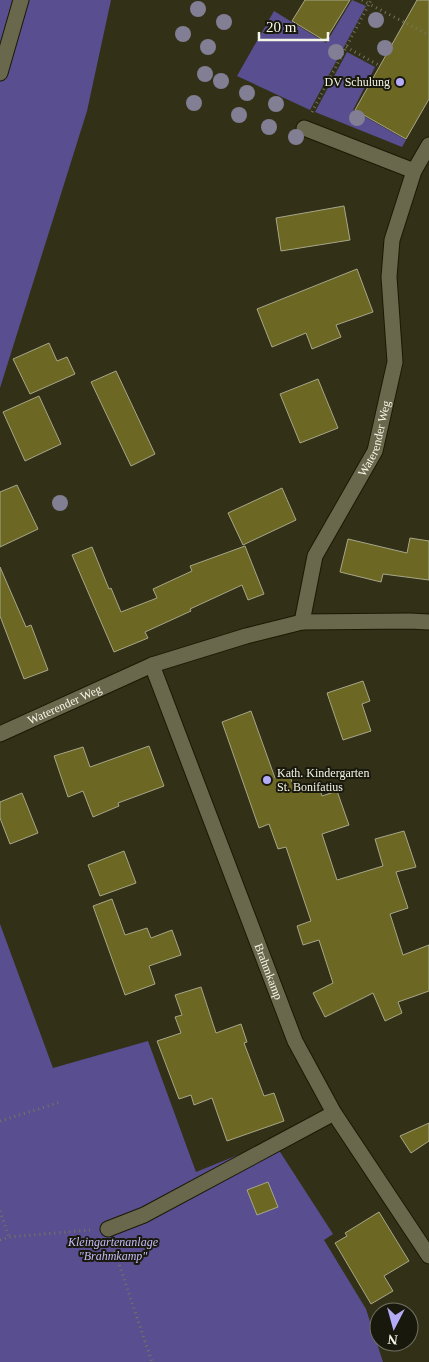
<svg xmlns="http://www.w3.org/2000/svg" width="429" height="1362" font-family="'Times New Roman',serif">
  <style>
    .green { fill: #594e90 }
    .building { fill: #6c6824; stroke: #a7a689 }
    .lines { fill: none; stroke-linecap: round; stroke-linejoin: round }
    .minor-casing { stroke: #1a1902; stroke-width: 17 }
    .path { stroke: #75755f; stroke-width: 3; stroke-dasharray: 1 4; stroke-linecap: butt }
    .minor { stroke: #69684d; stroke-width: 15 }
    .tree { fill: #827e94 }
    .poi-dot { fill: #b5acf8; stroke: #19180d; stroke-width: 2 }
    .labels { text-anchor: middle; dominant-baseline: central; stroke-width: 4; stroke-linejoin: round; paint-order: stroke }
    .poi-label { font-size: 12px; fill: #f6f6e7; stroke: #19180d; text-anchor: end }
    .street-label { font-size: 12px; fill: #f6f6e7; stroke: #19180d }
    .park-label { font-size: 12px; font-style: italic; fill: #c4bdfa; stroke: #19180d }
  </style>
  <rect width="100%" height="100%" fill="#323118"/>
  <path class="green" d="M0,0H111L87,111L0,388Z
    M352,0L366,6L310,110L237,76L274,11L326,43Z
    M347,52L375,67L353,110L406,140L402,147L315,112Z
    M0,924L53,1068L148,1041L196,1172L273,1141L333,1234L324,1240L366,1309L383,1362H0Z"/>
  <path class="building" d="M305,0H350L325,41L292,21Z
    M417,0H429V99L406,139L355,110Z
    M344,206L350,240L281,251L276,218Z
    M357,269L373,312L336,325L341,337L312,349L306,333L272,347L257,309Z
    M49,343L57,361L67,357L75,374L30,394L13,359Z
    M116,371L155,454L131,466L91,382Z
    M318,379L338,428L300,443L280,394Z
    M39,396L61,444L25,461L3,412Z
    M17,485L38,529L0,547V492Z
    M282,488L296,520L243,545L228,513Z
    M410,538L429,541V580L383,574L381,582L340,572L348,539L407,553Z
    M245,546L264,594L248,600L242,585L190,609L191,611L145,632L148,638L114,652L72,555L92,547L109,589L111,588L121,612L157,598L153,589L192,571L190,566Z
    M0,567L26,627L31,625L48,670L24,679L0,616Z
    M363,681L370,701L362,704L371,731L343,740L327,693Z
    M251,711L275,778L289,774L295,790L317,782L322,796L337,791L349,825L322,834L337,880L383,866L375,839L404,831L416,867L396,872L408,908L390,914L403,955L429,945V991L398,1002L402,1013L385,1021L373,993L325,1017L313,993L333,983L319,940L303,945L297,926L311,921L286,847L278,849L269,824L259,828L222,722Z
    M149,746L164,786L118,803L119,806L93,817L83,791L68,797L54,756L83,747L90,767Z
    M22,793L38,833L10,844L0,818V802Z
    M124,851L136,883L100,896L88,865Z
    M112,899L125,935L147,928L151,938L172,930L181,955L149,966L155,984L125,995L93,906Z
    M201,987L216,1033L241,1024L247,1042L244,1043L264,1096L274,1093L284,1121L227,1141L212,1098L194,1105L191,1095L179,1099L157,1041L181,1033L175,1017L182,1015L175,995Z
    M429,1123V1141L411,1153L400,1136Z
    M268,1182L278,1207L257,1215L247,1190Z
    M379,1212L409,1261L384,1276L393,1291L371,1304L335,1243L347,1236L345,1233Z"/>
  <g class="lines">
    <g class="minor-casing">
      <g id="minor">
        <path d="M0,73L21,0"/>
        <path d="M304,128L414,171"/>
        <path id="s1" d="M302,622L315,556L375,451L395,362L389,277L392,240L414,171L429,145"/>
        <path id="s2" d="M152,665L295,1041L334,1113L429,1256"/>
        <path id="s3" d="M0,734L152,665L246,636L302,622L410,621L429,622"/>
        <path d="M108,1229L144,1215L334,1113"/>
      </g>
    </g>
    <path class="path" d="M362,0L369,4L371,0
      M346,47L380,66
      M312,112L369,4L429,35
      M0,1121L61,1102
      M0,1211L9,1237
      M0,1240L9,1237L90,1230
      M113,1246L152,1362"/>
    <use href="#minor" class="minor"/>
  </g>
  <g class="tree">
    <circle cx="198" cy="9" r="8"/>
    <circle cx="376" cy="20" r="8"/>
    <circle cx="224" cy="22" r="8"/>
    <circle cx="183" cy="34" r="8"/>
    <circle cx="208" cy="47" r="8"/>
    <circle cx="385" cy="48" r="8"/>
    <circle cx="336" cy="52" r="8"/>
    <circle cx="205" cy="74" r="8"/>
    <circle cx="221" cy="81" r="8"/>
    <circle cx="247" cy="93" r="8"/>
    <circle cx="194" cy="103" r="8"/>
    <circle cx="276" cy="104" r="8"/>
    <circle cx="239" cy="115" r="8"/>
    <circle cx="357" cy="118" r="8"/>
    <circle cx="269" cy="127" r="8"/>
    <circle cx="296" cy="137" r="8"/>
    <circle cx="60" cy="503" r="8"/>
  </g>
  <g class="poi-dot">
    <circle cx="400" cy="82" r="5"/>
    <circle cx="267" cy="780" r="5"/>
  </g>
  <g class="labels">
    <g class="poi-label">
      <text x="390" y="82">DV Schulung</text>
      <text x="277" y="773" text-anchor="start">Kath. Kindergarten<tspan x="277" dy="14">St. Bonifatius</tspan></text>
    </g>
    <g class="street-label">
      <text stroke="none"><textPath href="#s1" startOffset="200">Waterender Weg</textPath></text>
      <text stroke="none"><textPath href="#s3" startOffset="71">Waterender Weg</textPath></text>
      <text stroke="none"><textPath href="#s2" startOffset="328">Brahmkamp</textPath></text>
    </g>
    <g class="park-label">
      <text x="113" y="1242">Kleingartenanlage<tspan x="113" dy="14">"Brahmkamp"</tspan></text>
    </g>
  </g>
  <g transform="translate(394 1327) rotate(186)"><circle r="24" fill="#19180d" stroke="#717164"/>
  <path d="M0-4L9 19L0 12L-9 19Z" fill="#b5acf8"/>
  <text y="-8" font-size="14" font-weight="bold" text-anchor="middle" fill="#f6f6e7">N</text>
  </g>
  <path d="M259 32v8h69v-8" fill="none" stroke="#f6f6e7" stroke-width="2.5"/>
  <text x="266" y="32" font-size="15" fill="#f6f6e7" stroke="#19180d" stroke-width="4" paint-order="stroke">20 m</text>
</svg>
